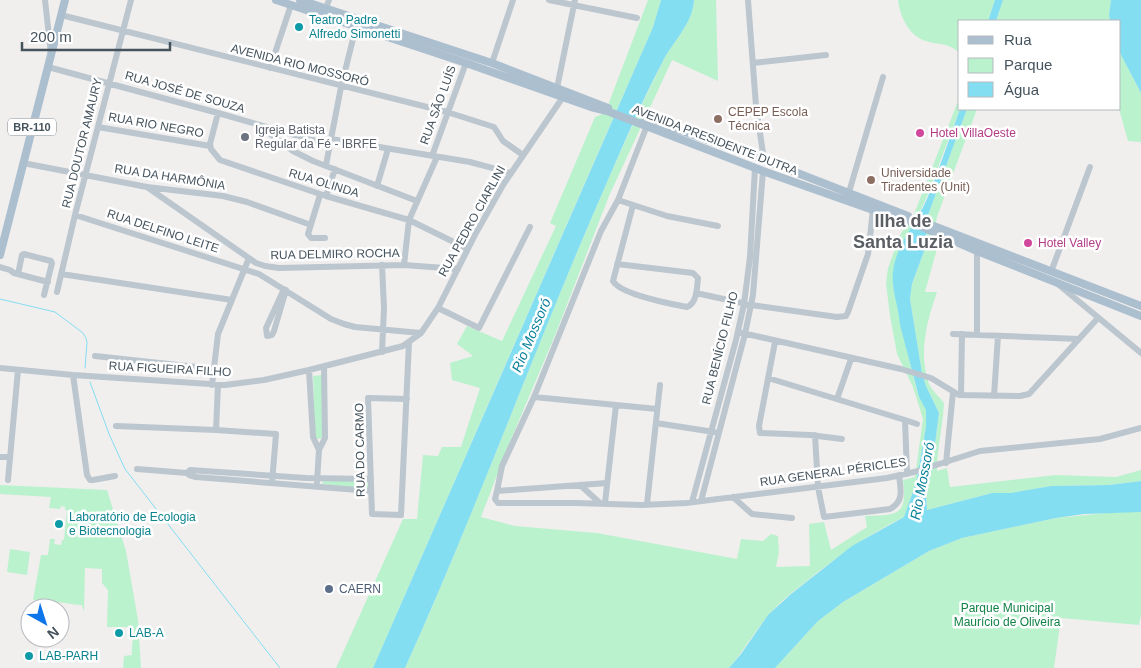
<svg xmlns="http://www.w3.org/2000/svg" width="1141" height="668" font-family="Arial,sans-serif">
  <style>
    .green { fill: #baf2ce }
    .water { fill: #84def1 }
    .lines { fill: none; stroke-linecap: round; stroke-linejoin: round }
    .stream { stroke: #84def1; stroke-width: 1 }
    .minor { stroke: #bbc6ce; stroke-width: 6 }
    .major { stroke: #acbfcf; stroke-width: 8 }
    .culture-dot { fill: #0f9aa8; stroke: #fff; stroke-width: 2 }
    .education-dot { fill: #8d6e63; stroke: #fff; stroke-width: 2 }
    .hotel-dot { fill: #d1479c; stroke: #fff; stroke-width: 2 }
    .worship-dot { fill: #6b7280; stroke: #fff; stroke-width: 2 }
    .service-dot { fill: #5c6f8a; stroke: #fff; stroke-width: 2 }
    .labels { text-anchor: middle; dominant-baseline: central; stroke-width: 5; stroke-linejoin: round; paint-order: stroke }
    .shield { fill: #fff; stroke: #7d878e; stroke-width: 1 }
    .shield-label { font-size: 11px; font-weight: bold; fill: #45535d }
    .culture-label { font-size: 12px; fill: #0d838f; stroke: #fff; text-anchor: start }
    .street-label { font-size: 12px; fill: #45535d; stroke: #fff }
    .education-label { font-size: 12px; fill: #785e54; stroke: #fff; text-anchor: start }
    .worship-label { font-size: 12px; fill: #5b616d; stroke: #fff; text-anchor: start }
    .hotel-label { font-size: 12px; fill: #b23c85; stroke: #fff; text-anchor: start }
    .service-label { font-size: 12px; fill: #4e5e75; stroke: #fff; text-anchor: start }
    .park-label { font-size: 12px; fill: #118347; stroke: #fff }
    .water-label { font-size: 14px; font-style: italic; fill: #067f9a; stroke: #fff }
    .district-label { font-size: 18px; font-weight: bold; fill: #5b5f64; stroke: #fff }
  </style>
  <rect width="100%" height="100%" fill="#f1eeee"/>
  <path class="green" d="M648,0H661L653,27L373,668H336L403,519H417L423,455L438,456L442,447H461L480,388L452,380L450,363L473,356L457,344L467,326L502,341L556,226L550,223L595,117L605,113Z
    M694,0H716L718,81L672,60L609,196L556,333L509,444L481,517L515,526L597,533L737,559L741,539L763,541L771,534L778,536L779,552L776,567L810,566L809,524L824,522L831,550L867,527L865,516C896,515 908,517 903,480L915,477L923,419L913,387L897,354L890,316L886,283L888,268L900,235L914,214L960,96V109L926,199L912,228L893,286L914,380L919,397L926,409V427L916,483L904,517C869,534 838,556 808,580C794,591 779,602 768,616C754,632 743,652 729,668H405C478,507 537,341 608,180C625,141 643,101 662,63C672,42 693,24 694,0Z
    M898,0H995L988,21H960V53C945,41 941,46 926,41C909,36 900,17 898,0Z
    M1003,0H1111L1109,15L1110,21H996Z
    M1120,53L1141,93V142L1128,141L1119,109Z
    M967,109H977L937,217L933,237L938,245L925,292H937C927,321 918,353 929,384C932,391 940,397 944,403C943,426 937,448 937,471L947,468L950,487L1056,475L1116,477L1141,470V481L1109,485L1051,486L1010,493H992L927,510L926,497L932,467L939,413L926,386L922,373L910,299L912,284L926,246L927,218Z
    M322,375L325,438L315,439L313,376Z
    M323,480L369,481V489L322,484Z
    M0,485L107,490L126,551L138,620L141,668H123L124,656L132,655C131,645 134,638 134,629L131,628V627H107L108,590L102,583V569L85,568L84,612L82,605C71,605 66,602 53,602V604H49V601L33,600L41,555H48L50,539H55L54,544L61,545L62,540H64L67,510H65V507L61,506L60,509L49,508L51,497L0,494Z
    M1115,512H1141V615L1139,625L1061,618L1054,668H775L818,621L843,602L929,551L962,538L1056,518Z
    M10,549L30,552L27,575L7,572Z"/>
  <path class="water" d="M661,0H694C693,24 672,42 662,63C642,101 625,141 608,180C537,341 478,507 405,668H373L603,142L653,27Z
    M995,0H1003L996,21H988Z
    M1111,0H1141V93L1120,53V21H1110L1109,15Z
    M960,109H967L927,218L926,246L912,284L910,299L922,373L926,386L939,413L932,467L926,497L927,510L992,493H1010L1051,486L1109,485L1141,481V512L1084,514L1056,518L962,538L929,551L843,602L818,621L775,668H729L741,654L768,615L791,594L852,546L904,517L916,483L926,427V410L919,397L900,325C899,307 891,290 893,272C896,244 916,224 927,199C939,170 949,139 960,109Z"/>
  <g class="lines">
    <path class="stream" d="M0,299L55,312L83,333L86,338L87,342L85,368
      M90,382L109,434L125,469L280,668"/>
    <path class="minor" d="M45,0L51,54
      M549,0L637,18
      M748,0L756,106L764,160
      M324,13L329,0
      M61,15L447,112L494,127L503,141L523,155
      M492,63L513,0
      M753,63L826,55
      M48,67L218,113L330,145
      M270,68L291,5
      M557,88L575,0
      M218,113L210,144L211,149L220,160L326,196L409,220L468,249
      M98,127L210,146
      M261,127L293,151L313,161L417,201
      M331,139L470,162L511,173
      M432,156L466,63
      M23,163L147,187L223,196L247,202L311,225
      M326,165L341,87L356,27
      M377,186L388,149
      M147,187L256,263L265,266L279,268L404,265L458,269
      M849,192L883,77
      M320,195L308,234L311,238H325
      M326,196L335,169
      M618,200L667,216L718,226
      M75,215L259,274L331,319L344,324L355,327L421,333
      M977,251V335
      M617,264L693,273L698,278C697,288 697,303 687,307C671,304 620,294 613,281L633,205
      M382,265L384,308L382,352
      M404,265L409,220L437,157
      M0,267L10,270L14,273L48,282
      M1051,272L1090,167
      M18,274L22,255L24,254L51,261L52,263L44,295
      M61,274L232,300
      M1059,285L1141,353
      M284,289L266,328L267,336L272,335L274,331L286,290
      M57,292L75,215L131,0
      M696,293L751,305L837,317L846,316L848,312L868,254L873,210
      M438,308L479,328L530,227
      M738,332L901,369L931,378L959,395L1020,396L1029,394L1098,318
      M953,334L1079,339
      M775,342L759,426L760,433L810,435L842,439
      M95,356L215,369
      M0,368L73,375L225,385L264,380L309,370L403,346L421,333L438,308L476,233L503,185L563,97
      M309,370L313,437L319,450L317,482
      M73,375L87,475L90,480H93L115,476
      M768,378L905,420L907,474
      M212,385L218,334L249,258
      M961,395L962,334
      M994,396L998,336
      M534,397L657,409
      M407,399L368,398L372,514L401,515L409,342
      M837,399L851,359
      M905,420L917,424
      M656,423L714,432
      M116,426L216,430L276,434L272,483
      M216,430L218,385
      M815,435L818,487L824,517L890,509C904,501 901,490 899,476
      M319,450L325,438L324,366
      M0,457H10
      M946,463L953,392
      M137,469L187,473L189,475L196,477L371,491
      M187,473L190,470L306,478L371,479
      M8,480L18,370
      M607,483L497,491L495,499L498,503H575L642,505L686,503L887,478L914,472L980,451L1100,439L1141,428
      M580,485L600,503
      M497,491L502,466L534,397L601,231L618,200L648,123
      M733,497L752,514L792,518
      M701,501L745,334L753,295L763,171
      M692,502L736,340L744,304L750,257L755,168
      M605,503L616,405
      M647,504L660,385"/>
    <path class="major" d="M276,0L466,63L591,107L607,111L763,171L873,210L904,219L977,251L1141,316
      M300,0L492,63L608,108
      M644,121L668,126L764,160L908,216
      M926,223L1141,306
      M0,255L65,0"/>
  </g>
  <g class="culture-dot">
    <circle cx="299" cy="27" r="5"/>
    <circle cx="59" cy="524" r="5"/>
    <circle cx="119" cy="633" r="5"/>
    <circle cx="29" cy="656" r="5"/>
  </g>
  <g class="education-dot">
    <circle cx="718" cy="119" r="5"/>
    <circle cx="871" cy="180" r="5"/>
  </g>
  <g class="hotel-dot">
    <circle cx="920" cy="133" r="5"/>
    <circle cx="1028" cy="243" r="5"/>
  </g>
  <circle class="worship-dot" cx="245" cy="137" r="5"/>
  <circle class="service-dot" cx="329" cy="589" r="5"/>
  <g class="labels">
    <rect class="shield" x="8" y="118.5" width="48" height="17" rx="4"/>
    <g class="shield-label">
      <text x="32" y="127">BR-110</text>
    </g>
    <g class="culture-label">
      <text x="309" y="20">Teatro Padre<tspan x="309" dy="14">Alfredo Simonetti</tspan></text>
      <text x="69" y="517">Laboratório de Ecologia<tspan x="69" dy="14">e Biotecnologia</tspan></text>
      <text x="129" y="633">LAB-A</text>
      <text x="39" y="656">LAB-PARH</text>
    </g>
    <g class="street-label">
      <text transform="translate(300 65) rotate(14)">AVENIDA RIO MOSSORÓ</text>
      <text transform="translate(185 92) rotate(16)">RUA JOSÉ DE SOUZA</text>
      <text transform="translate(438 105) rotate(-70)">RUA SÃO LUÍS</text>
      <text transform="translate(156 125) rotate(10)">RUA RIO NEGRO</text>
      <text transform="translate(715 140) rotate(21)">AVENIDA PRESIDENTE DUTRA</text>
      <text transform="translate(82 143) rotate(-76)">RUA DOUTOR AMAURY</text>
      <text transform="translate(170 177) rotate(9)">RUA DA HARMÔNIA</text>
      <text transform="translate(324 183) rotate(17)">RUA OLINDA</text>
      <text transform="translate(472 221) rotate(-61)">RUA PEDRO CIARLINI</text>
      <text transform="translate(163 231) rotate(18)">RUA DELFINO LEITE</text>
      <text transform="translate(335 254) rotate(-1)">RUA DELMIRO ROCHA</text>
      <text transform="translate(720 348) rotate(-76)">RUA BENÍCIO FILHO</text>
      <text transform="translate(170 369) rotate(3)">RUA FIGUEIRA FILHO</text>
      <text transform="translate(360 450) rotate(-91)">RUA DO CARMO</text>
      <text transform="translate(833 472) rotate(-8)">RUA GENERAL PÉRICLES</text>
    </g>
    <g class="education-label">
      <text x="728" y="112">CEPEP Escola<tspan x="728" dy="14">Técnica</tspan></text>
      <text x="881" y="173">Universidade<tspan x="881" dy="14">Tiradentes (Unit)</tspan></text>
    </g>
    <g class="worship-label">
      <text x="255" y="130">Igreja Batista<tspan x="255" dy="14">Regular da Fé - IBRFE</tspan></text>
    </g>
    <g class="hotel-label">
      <text x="930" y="133">Hotel VillaOeste</text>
      <text x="1038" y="243">Hotel Valley</text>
    </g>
    <g class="service-label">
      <text x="339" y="589">CAERN</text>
    </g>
    <g class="park-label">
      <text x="1007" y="608">Parque Municipal<tspan x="1007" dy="14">Maurício de Oliveira</tspan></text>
    </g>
    <g class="water-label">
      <text transform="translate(531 335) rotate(-67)">Rio Mossoró</text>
      <text transform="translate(922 481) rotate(-79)">Rio Mossoró</text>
    </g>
    <g class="district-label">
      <text x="903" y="221">Ilha de<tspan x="903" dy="21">Santa Luzia</tspan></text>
    </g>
  </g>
  <rect x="958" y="20" width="162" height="90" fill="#ffffff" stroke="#b5babe"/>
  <rect x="968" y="36" width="25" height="8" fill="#acbfcf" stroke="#b5babe"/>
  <text x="1004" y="45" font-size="15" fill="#45535d">Rua</text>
  <rect x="968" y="58" width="25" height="15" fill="#baf2ce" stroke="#b5babe"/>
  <text x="1004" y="70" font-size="15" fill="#45535d">Parque</text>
  <rect x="968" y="82" width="25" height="15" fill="#84def1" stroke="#b5babe"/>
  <text x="1004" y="95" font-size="15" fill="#45535d">Água</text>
  <g transform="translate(45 623) rotate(141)"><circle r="24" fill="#ffffff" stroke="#b5babe"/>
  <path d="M0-4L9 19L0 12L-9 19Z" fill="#0e75eb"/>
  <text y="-8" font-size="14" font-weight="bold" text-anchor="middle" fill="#45535d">N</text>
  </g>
  <path d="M22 42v8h148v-8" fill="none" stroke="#45535d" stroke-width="2.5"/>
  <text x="30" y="42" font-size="15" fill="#45535d" stroke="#ffffff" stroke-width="4" paint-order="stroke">200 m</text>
</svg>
